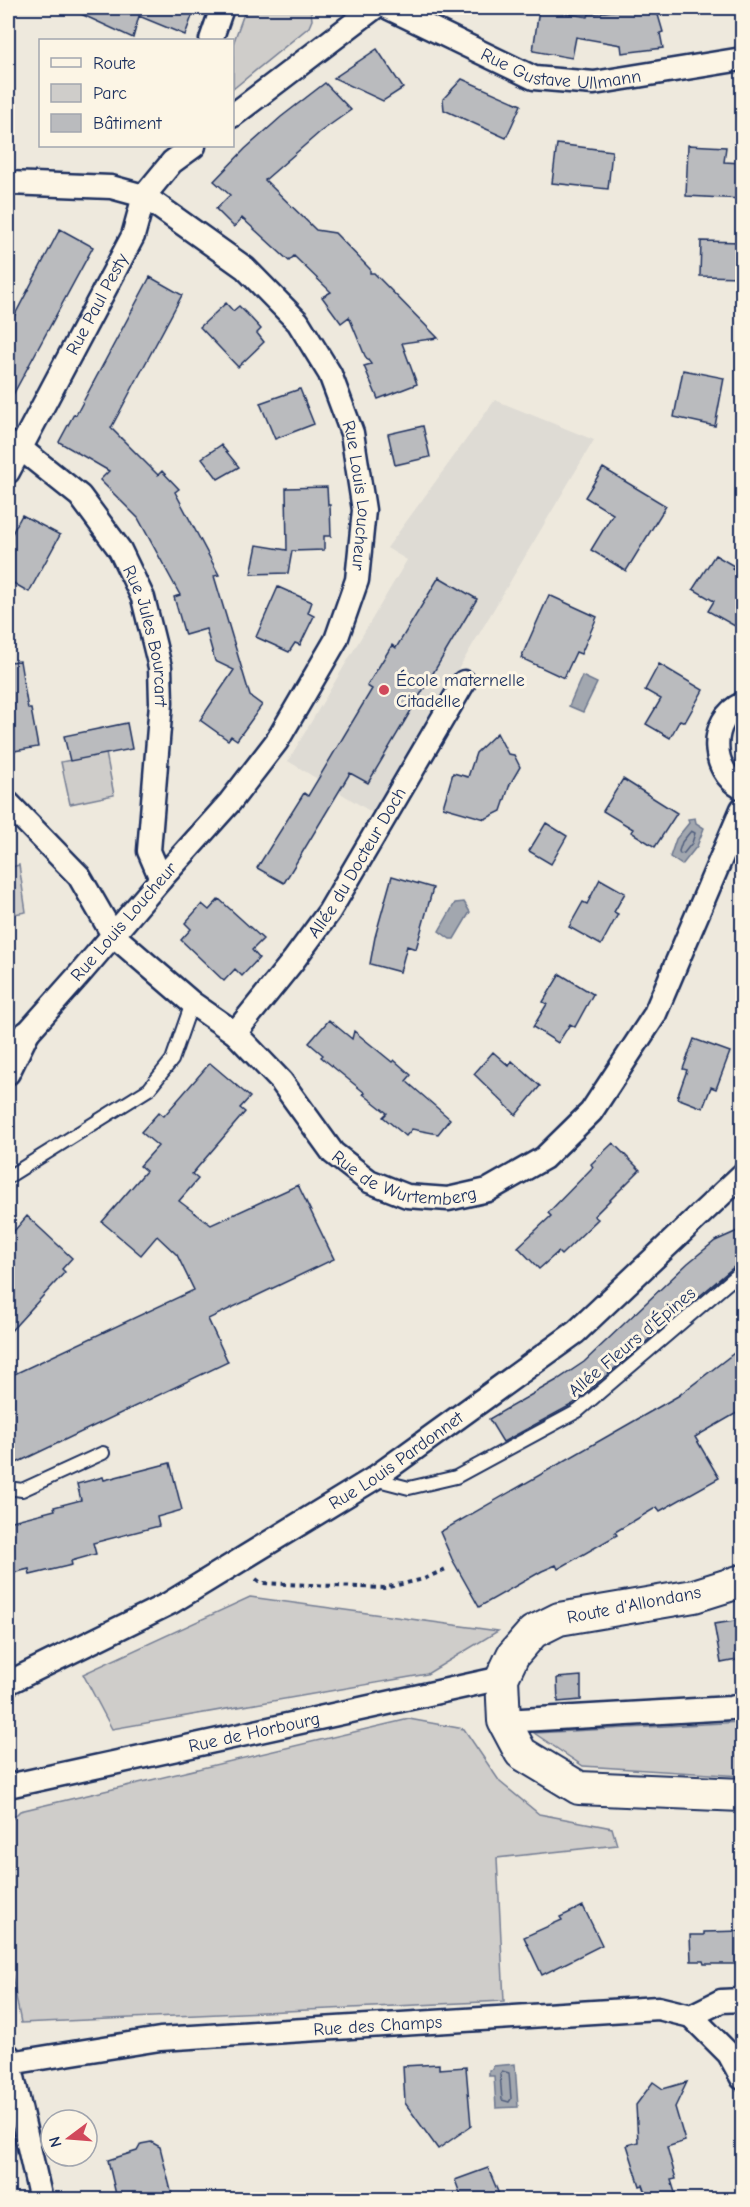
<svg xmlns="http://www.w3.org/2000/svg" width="750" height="2207" font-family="'Comic Neue',sans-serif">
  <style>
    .built { fill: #dedbd4 }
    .green { fill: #cfcdca; stroke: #757e94; stroke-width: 1.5 }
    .water { fill: #a2a7af; stroke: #6c778f; stroke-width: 1.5 }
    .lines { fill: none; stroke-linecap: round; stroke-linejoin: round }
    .shore { stroke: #515f7e; stroke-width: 1.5 }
    .building { fill: #babbbe; stroke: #1b2f5e; stroke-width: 1.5 }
    .service-casing { stroke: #1b2f5e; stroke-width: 16 }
    .minor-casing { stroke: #1b2f5e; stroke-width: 27 }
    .secondary-casing { stroke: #1b2f5e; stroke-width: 36 }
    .path { stroke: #1b2f5e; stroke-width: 4; stroke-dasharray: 4.5 4.5; stroke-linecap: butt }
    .service { stroke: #fcf5e5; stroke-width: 12 }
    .minor { stroke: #fcf5e5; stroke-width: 22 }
    .secondary { stroke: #fcf5e5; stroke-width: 32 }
    .poi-dot { fill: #d1495b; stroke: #fcf5e5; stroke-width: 2 }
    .labels { text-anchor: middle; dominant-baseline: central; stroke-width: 6; stroke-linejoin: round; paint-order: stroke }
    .street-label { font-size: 18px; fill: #1b2f5e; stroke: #fcf5e5 }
    .poi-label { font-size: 18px; fill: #1b2f5e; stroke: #fcf5e5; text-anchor: start }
  </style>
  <rect width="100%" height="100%" fill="#eee9dd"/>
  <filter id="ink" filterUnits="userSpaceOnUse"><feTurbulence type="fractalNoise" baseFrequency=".0167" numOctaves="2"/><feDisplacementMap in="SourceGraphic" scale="12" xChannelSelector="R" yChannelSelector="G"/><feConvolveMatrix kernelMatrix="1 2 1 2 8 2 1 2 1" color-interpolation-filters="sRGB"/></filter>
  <g filter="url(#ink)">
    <path class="built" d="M495,400L594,440L373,813L288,761L407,560L387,548Z"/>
    <path class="green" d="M246,8H299L311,11L312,20L309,27L233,89V44Z
      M106,753L114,795L70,804L61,762Z
      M19,865L26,912L8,915V868Z
      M250,1597L498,1631L427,1674L112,1729L83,1674Z
      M409,1719L464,1729L500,1782L539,1814L612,1828L617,1845L497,1858L504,2001L21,2023L8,1955V1823L20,1811Z
      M742,1722V1776L583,1766L534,1733Z"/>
    <path class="water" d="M582,676L597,683L583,712L569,706Z
      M695,818L696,823L704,828L697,846L682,865L670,857L676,839L689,823L688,819Z
      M464,902L470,912L454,939H450L439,931L455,903Z
      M515,2064L518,2107L496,2108L494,2076H489V2070L493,2069V2066Z"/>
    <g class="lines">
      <path class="shore" d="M691,831L695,833L692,843L684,853L680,854L679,851L682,842Z
        M502,2071L509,2073L511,2099L509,2102L502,2100L500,2074Z"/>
    </g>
    <path class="building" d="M68,8H195L185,35L139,16L133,38Z
      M637,8H656L663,32L660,33L663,48L622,53L621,45L576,37L572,58L533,51L539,9L588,17L589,14Z
      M377,49L403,88L383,101L334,78Z
      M462,79L521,105L506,138L444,110L443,99Z
      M325,83L351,110L320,132L265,180L316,230L335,233L370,269V273H374L438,338L402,343L417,384L378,399L364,366L371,364L365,356L349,317L341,323L322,297L331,292L294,256L289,261L242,218L234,227L216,209L230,195L214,181L245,149L281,117Z
      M557,144L612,151L608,189L552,183Z
      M688,145L726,147L724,162L742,163V199L686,196Z
      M60,229L93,247L8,404V328Z
      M701,241L742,242V277L700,276Z
      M150,277L182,295L111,428L158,475L162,471L179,489L175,492L219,575L214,576L250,696L262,705L237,740L231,736L228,740L200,720L234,670L215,661L206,629L185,635L174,597L180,595L138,518L100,480L109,471L59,442L74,414L76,415Z
      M226,303L233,311L239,306L250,317L261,329L257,333L264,342L238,367L200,327Z
      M683,370L724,378L715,426L674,417Z
      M300,389L314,424L275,439L260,403Z
      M423,426L430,457L395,465L388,434Z
      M221,445L239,467L218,479L202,458Z
      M603,468L666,506L626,571L591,550L613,514L585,497Z
      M327,487L328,505H330L331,536H324V550L292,551L288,573L251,574L257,545L287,550L286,488Z
      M22,515L60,535L29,592L8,580V541Z
      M715,555L734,566L732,569L742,575V630L708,611L714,601L693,589Z
      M439,577L477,599L368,783L350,773L284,883L257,868L304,793L308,796L372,689L367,686L392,645L396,648Z
      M278,587L312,602L308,613L314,616L300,645L295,643L289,652L256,637Z
      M549,595L597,617L581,654L576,652L564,678L521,658Z
      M20,661L28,709H31L38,747L8,752V662Z
      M659,664L703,690L685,722L680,720L670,738L646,724L661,699L645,690Z
      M127,723L132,749L70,761L64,736Z
      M497,733L508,754L514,755L520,767L510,784L501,811L485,819L443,807L453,773L468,777L476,753Z
      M623,779L677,813L655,847L631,832L633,829L603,811Z
      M546,823L567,836L551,864L529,851Z
      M392,876L433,888L416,949L407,946L400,972L370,964L375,937Z
      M600,879L625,893L614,912L618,914L601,945L569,927L583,902L587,904Z
      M219,899L263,939L252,950L259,958L242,976L235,969L224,981L181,940L191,929L185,923L202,904L209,910Z
      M560,974L593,994L575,1027L570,1024L558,1043L533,1027L547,1004L543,1002Z
      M329,1020L352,1039L354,1031L392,1062L394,1060L411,1075L406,1081L450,1119L438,1134L412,1129L406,1136L383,1117L387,1113L363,1094L365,1093L321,1057L323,1055L309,1043Z
      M694,1039L730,1052L716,1089L711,1087L703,1108L677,1098L687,1070L683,1069Z
      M493,1052L509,1066L512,1061L540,1086L516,1115L474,1074Z
      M210,1063L250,1097L240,1108L245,1112L192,1174L198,1179L179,1201L211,1225L298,1185L334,1259L208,1319L228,1362L8,1467V1377L194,1290L177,1255L157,1236L141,1255L102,1222L146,1171L140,1166L158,1146L141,1132L159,1112L164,1116Z
      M613,1143L640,1170L594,1216L598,1219L561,1255L558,1252L539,1269L518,1247L551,1216L548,1213L593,1167L591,1164Z
      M27,1216L72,1258L62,1269L65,1272L8,1334V1238Z
      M742,1229V1260L573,1404L503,1442L489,1419L557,1380L584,1362L688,1263L715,1241Z
      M742,1347V1410L695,1437L719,1478L660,1511L657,1507L615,1532L617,1535L558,1569L556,1565L542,1571L479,1607L452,1559L440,1532L678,1396Z
      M170,1463L182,1510L157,1517L159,1526L93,1543L96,1554L71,1561L72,1565L30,1575L29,1569L8,1574V1522L55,1510L54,1507L81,1500L77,1484L103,1477L104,1480Z
      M742,1620V1659L721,1663L714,1624Z
      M581,1676V1700L558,1702L557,1678Z
      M583,1906L602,1945L542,1975L524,1937L562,1920L560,1917Z
      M742,1931V1964H704L703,1961H691L690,1935H704V1932Z
      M439,2064V2069L466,2067L471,2126L438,2149L405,2103L403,2066Z
      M653,2082L663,2089L687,2082L675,2107L685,2141L667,2147L676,2179L671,2180L677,2199H648L643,2185L640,2186L627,2145L638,2142L636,2105Z
      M151,2142L160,2147L173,2199H117L108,2160L137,2151L141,2144Z
      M488,2168L501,2199H462L455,2180Z"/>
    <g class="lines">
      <g class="service-casing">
        <path id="service" d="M8,1177L149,1089L172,1060L192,1003
          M374,1479L409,1488L456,1477L578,1411L742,1271
          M8,1488L22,1490L103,1453"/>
      </g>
      <g class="minor-casing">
        <g id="minor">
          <path id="s1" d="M389,8L534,78L594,83L742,59"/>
          <path d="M211,40L222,8"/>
          <path d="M232,116L374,8"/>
          <path id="s2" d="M8,183L111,187L144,196L245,268L298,322L330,374L352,433L364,510L357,580L336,640L277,741L230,802L161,879L78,976L29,1031L8,1046"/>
          <path id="s3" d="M8,443L20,448L80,496L120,550L143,598L160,667L161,703L149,851L161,879"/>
          <path id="s4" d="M8,472L133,236L144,196L172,162L194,146"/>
          <path d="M742,704C708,720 710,771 742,788"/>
          <path id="s5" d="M8,803L79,876L113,935L192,1003L235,1033L281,1081L333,1153L369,1181L407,1196L448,1199L488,1190L544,1158L591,1112L654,1016L742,809"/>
          <path id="s6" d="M235,1033L293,961L329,912L464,682"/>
          <path d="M8,1073L28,1032"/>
          <path id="s7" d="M8,1683L170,1603L373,1479L576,1332L742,1175"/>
          <path d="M504,1721L731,1708L742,1705"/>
          <path id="s8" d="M8,1786L502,1678"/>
          <path d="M691,2016L729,2054L742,2078"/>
          <path d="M8,2055L41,2200"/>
          <path id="s9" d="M10,2063L160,2039L658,2008L691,2016L721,2001L742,2000"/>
        </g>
      </g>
      <g class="secondary-casing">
        <path id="secondary" d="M742,1581L694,1596L559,1619L533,1632L513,1655L502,1678L504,1721L521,1753L579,1788L742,1795"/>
      </g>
      <path class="path" d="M256,1579L261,1583L384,1588L424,1579L448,1568"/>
      <use href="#service" class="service"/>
      <use href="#minor" class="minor"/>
      <use href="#secondary" class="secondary"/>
    </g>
  </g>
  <circle class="poi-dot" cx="384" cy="690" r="6"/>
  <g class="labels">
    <g class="street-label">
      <text stroke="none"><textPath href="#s1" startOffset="186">Rue Gustave Ullmann</textPath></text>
      <text stroke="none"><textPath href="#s4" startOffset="190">Rue Paul Pesty</textPath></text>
      <text stroke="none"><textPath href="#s2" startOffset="524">Rue Louis Loucheur</textPath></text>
      <text stroke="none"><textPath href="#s3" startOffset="248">Rue Jules Bourcart</textPath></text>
      <text stroke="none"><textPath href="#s6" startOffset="210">Allée du Docteur Doch</textPath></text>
      <text transform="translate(124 922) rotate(-49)">Rue Louis Loucheur</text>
      <text stroke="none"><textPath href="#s5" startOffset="561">Rue de Wurtemberg</textPath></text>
      <text transform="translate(632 1342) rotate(-40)">Allée Fleurs d'Épines</text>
      <text stroke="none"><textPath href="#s7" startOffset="448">Rue Louis Pardonnet</textPath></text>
      <text transform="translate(634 1605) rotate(-11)">Route d'Allondans</text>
      <text stroke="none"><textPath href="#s8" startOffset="252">Rue de Horbourg</textPath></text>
      <text stroke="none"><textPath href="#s9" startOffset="370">Rue des Champs</textPath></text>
    </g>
    <g class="poi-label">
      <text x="396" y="680">École maternelle<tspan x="396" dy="21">Citadelle</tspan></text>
    </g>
  </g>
  <rect width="750" height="2207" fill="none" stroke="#fcf5e5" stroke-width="30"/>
  <rect x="15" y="15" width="720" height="2177" fill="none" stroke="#1b2f5e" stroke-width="2" filter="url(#ink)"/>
  <rect x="39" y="39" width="195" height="108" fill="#fcf5e5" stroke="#a2a6af" stroke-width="1.5"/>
  <rect x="51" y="58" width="30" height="9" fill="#fcf5e5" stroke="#a2a6af" stroke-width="1.5"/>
  <text x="93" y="69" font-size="18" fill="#1b2f5e">Route</text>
  <rect x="51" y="84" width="30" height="18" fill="#cfcdca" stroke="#a2a6af" stroke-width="1.5"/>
  <text x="93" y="99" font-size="18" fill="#1b2f5e">Parc</text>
  <rect x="51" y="114" width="30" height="18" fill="#babbbe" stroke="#a2a6af" stroke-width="1.5"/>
  <text x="93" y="129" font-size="18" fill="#1b2f5e">Bâtiment</text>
  <g transform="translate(69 2138) rotate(254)"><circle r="28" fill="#fcf5e5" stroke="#a2a6af" stroke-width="1.5"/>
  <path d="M0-4.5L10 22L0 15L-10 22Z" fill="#d1495b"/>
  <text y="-9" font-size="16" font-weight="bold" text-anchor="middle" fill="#1b2f5e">N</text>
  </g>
</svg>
